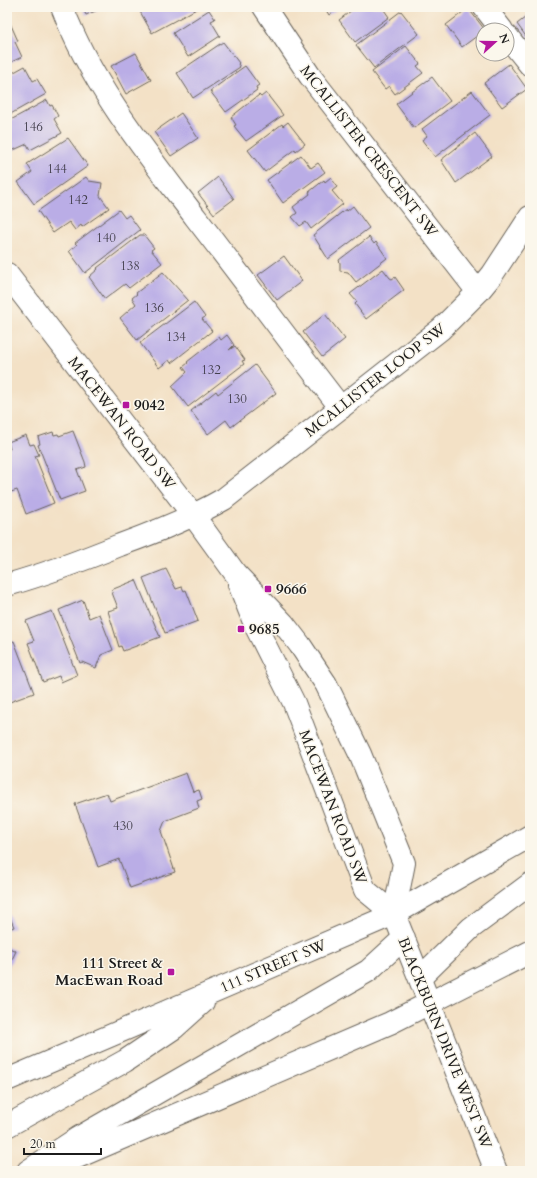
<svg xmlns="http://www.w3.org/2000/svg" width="537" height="1178" font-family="Cardo,serif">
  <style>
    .building { fill: #baade6 }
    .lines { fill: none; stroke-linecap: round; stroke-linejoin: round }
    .minor-casing { stroke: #676158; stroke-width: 24 }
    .major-casing { stroke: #676158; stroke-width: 24 }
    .minor { stroke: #fff; stroke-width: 22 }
    .major { stroke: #fff; stroke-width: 22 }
    .poi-dot { fill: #b5179e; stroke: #fbf7ec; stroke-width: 1.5 }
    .labels { text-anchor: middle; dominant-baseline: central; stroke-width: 3; stroke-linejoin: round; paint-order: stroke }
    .number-label { font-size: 13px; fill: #44404e }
    .street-label { font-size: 15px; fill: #1c1c1c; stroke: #fbf7ec }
    .poi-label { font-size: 15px; font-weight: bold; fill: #1c1c1c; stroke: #fbf7ec; text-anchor: start }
  </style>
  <rect width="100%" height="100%" fill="#fbf7ec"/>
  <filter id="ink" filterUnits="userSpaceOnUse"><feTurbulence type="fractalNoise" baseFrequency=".025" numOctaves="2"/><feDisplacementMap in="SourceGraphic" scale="8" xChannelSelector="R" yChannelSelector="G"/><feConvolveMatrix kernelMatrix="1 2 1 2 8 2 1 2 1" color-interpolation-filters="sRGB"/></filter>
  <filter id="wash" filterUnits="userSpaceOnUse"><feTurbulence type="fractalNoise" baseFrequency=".012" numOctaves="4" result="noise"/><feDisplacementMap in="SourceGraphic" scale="16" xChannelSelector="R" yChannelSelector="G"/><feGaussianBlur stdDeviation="0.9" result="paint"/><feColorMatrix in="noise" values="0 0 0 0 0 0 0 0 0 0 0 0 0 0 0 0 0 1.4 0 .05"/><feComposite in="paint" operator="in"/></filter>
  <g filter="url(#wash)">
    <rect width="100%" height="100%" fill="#f3e1c6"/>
    <g id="blocks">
      <path class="building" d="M82,7H105L86,15Z
        M200,7L152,33L138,8L139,7Z
        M324,7H340L329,15Z
        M356,7H382L389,17L355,42L339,20Z
        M468,8L485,30L462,47L446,25Z
        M209,10L215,19L211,21L220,36L188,57L173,33Z
        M401,11L419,34L374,68L356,45Z
        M530,14V42L517,24Z
        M10,23L18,41L15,42L22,57L7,64V25Z
        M223,42L239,63L238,64L240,67L193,98L177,73Z
        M406,46L420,64L417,66L423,73L395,94L389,86L385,89L372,72Z
        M136,53L151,80L126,94L111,66Z
        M509,64L527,89L502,107L484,83Z
        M25,66L33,81L37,79L46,94L7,116V76Z
        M245,66L259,85L256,87L257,90L226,112L210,91Z
        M432,77L450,101L414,128L396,104Z
        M472,91L490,115L435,157L422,140L427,136L422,129Z
        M266,93L283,115L246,141L234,126L236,125L231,117L259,95L261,97Z
        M47,100L50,106L52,105L58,116L54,119L62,133L30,150L27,144L7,153V122Z
        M181,113L198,138L171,156L154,132Z
        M288,122L305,144L296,151L295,149L265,172L248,150L282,124L283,126Z
        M475,133L492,156L456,183L441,160Z
        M68,138L88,166L34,204L18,182L32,172L27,164Z
        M301,155L311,168L318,163L325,172L283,203L267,180Z
        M86,177L89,181L102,183L100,196L109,208L82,227L81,225L75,230L69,222L53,233L38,211Z
        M218,177L234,199L214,214L198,193Z
        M331,177L337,187L332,191L343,204L311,229L306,222L300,226L292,217L297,213L293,207L310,194L309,192L324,180L325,182Z
        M353,206L369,228L328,259L313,235L346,209L347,211Z
        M119,210L125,218L129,215L140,230L85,273L69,251L77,245L75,243Z
        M140,235H144L154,248L151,250L162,263L129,288L125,284L105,299L89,277L98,269L97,268Z
        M369,237L374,244L376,242L387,258L356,282L348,272L340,271V263L339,260Z
        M284,256L302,281L277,300L258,275Z
        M383,269L390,278L392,279L395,277L404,290L366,319L355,304L357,302L350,294Z
        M163,272L188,300L137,340L120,318L136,304L132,298L137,294L136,293Z
        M194,302L205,317L202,319L212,331L171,363L169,360L159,368L140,343Z
        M325,314L345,339L322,357L303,332Z
        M227,335L234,345L229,350L235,346L245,360L242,361L244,364L188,407L172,386L187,372L183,367L188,363L187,362L219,337L221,340Z
        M255,365L276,393L231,427L226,420L208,434L191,411L216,391L218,394Z
        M73,431L85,462L86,467L77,470L85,491L60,500L38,445L40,444L38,437L53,432L54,435L58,434L59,436Z
        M26,435L30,445L34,444L39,455L35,456L54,503L26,514L17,490L11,492L7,481V450L10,449L8,442Z
        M166,569L176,589L182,587L184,591L186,590L198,621L165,633L143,578Z
        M136,580L160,637L123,651L121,646L119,647L108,611L118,608L111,590Z
        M83,600L89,618L99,614L113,650L101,655L96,668L82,662L80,663L59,610Z
        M52,611L77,675L61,682L59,676L43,682L28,643L34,641L26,621Z
        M14,641L34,693L7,703V643Z
        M186,773L193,792L199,790L202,799L197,801L199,808L165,821L161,831L175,872L130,888L119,859L98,867L75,804L107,793L110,801Z
        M7,910L14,927L7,930Z
        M7,947L16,951L7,970Z"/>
    </g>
  </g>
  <g filter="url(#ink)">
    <use href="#blocks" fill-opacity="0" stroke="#676158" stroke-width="1"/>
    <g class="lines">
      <g class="minor-casing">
        <path id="minor" d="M62,7C92,86 146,152 196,218C245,281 292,345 341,408
          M264,7L310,76L478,292
          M484,7L502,30
          M507,36L530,65
          M7,274L193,515L235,573L283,623L300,645L326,684L360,754L404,863L394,914
          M239,584L256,627L294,703L365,890L394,914L496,1171
          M7,585C46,574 83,560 120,545C156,532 191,518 224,499L441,329L478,292L492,275L530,217"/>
      </g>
      <g class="major-casing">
        <path id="major" d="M420,978L471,928L530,884
          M7,1080L394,914L530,836
          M7,1126L125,1061L174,1028L203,1002
          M28,1171L78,1138L368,971L404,938
          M45,1171L390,1023L530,952"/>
      </g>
      <use href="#minor" class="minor"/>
      <use href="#major" class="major"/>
    </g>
  </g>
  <g class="poi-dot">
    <rect x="122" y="401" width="8" height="8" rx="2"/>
    <rect x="264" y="585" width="8" height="8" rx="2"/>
    <rect x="237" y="625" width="8" height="8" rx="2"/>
    <rect x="167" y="968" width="8" height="8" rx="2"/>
  </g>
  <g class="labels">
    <g class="number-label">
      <text x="33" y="127">146</text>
      <text x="57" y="169">144</text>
      <text x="78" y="200">142</text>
      <text x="106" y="238">140</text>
      <text x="130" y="266">138</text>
      <text x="154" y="308">136</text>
      <text x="176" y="337">134</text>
      <text x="211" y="370">132</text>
      <text x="237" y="399">130</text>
      <text x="123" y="826">430</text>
    </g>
    <g class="street-label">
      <text transform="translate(369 151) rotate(52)">MCALLISTER CRESCENT SW</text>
      <text transform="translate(375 380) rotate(-38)">MCALLISTER LOOP SW</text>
      <text transform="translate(122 423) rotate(52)">MACEWAN ROAD SW</text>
      <text transform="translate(333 807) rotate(69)">MACEWAN ROAD SW</text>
      <text transform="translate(273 966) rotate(-23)">111 STREET SW</text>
      <text transform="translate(445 1043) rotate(68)">BLACKBURN DRIVE WEST SW</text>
    </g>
    <g class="poi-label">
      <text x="134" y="405">9042</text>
      <text x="276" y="589">9666</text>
      <text x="249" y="629">9685</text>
      <text x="163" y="963" text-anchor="end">111 Street &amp;<tspan x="163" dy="17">MacEwan Road</tspan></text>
    </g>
  </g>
  <rect width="537" height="1178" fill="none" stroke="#fbf7ec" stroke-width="24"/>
  <g transform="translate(495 42) rotate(69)"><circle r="19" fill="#fbf7ec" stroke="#a29f99"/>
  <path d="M0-3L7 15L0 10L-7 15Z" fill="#b5179e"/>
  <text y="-6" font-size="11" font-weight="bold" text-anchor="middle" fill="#1c1c1c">N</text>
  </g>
  <path d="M24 1148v6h77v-6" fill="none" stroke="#1c1c1c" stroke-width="2"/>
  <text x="30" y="1148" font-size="12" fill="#1c1c1c" stroke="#fbf7ec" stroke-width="3" paint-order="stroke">20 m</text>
</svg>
